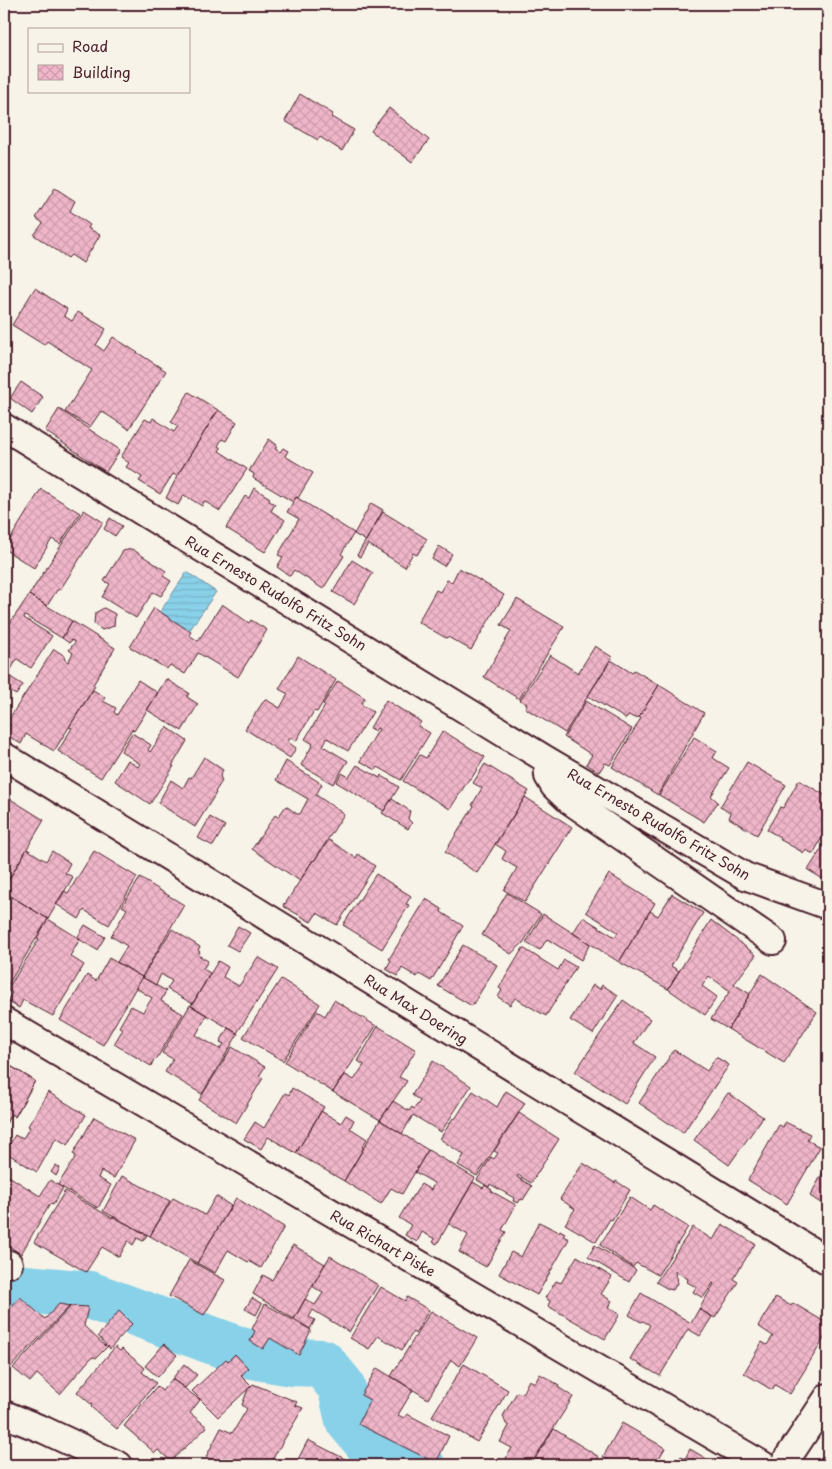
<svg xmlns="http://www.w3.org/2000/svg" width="832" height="1469" font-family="'Playpen Sans',sans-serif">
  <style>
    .water { fill: url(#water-rules); stroke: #6f8a9d }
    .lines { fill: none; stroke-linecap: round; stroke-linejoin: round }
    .river { stroke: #88d1e9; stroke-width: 48 }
    .building { fill: url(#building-cross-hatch); stroke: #4a1f2b }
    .street-casing { stroke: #4a1f2b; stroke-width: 30 }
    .street { stroke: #f7f3e8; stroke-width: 26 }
    .labels { text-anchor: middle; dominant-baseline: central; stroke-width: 4; stroke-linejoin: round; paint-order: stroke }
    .street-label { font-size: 14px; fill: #4a1f2b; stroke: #f7f3e8 }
  </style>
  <defs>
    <pattern id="water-rules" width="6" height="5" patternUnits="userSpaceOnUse" patternTransform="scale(1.25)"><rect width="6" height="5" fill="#88d1e9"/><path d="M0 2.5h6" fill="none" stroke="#77b3c8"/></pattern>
    <pattern id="building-cross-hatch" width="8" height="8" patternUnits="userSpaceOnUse" patternTransform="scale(1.25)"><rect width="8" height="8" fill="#efb6c9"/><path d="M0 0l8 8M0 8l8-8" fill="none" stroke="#ce9cad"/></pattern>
  </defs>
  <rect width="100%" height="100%" fill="#f7f3e8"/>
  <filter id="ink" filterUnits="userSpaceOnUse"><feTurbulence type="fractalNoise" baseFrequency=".02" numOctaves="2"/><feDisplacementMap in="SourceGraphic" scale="10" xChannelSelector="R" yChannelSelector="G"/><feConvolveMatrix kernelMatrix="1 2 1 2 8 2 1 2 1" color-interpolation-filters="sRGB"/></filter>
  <g filter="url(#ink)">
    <path class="water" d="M187,572L216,592L189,631L160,612Z"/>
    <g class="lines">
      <path class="river" d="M4,1292L25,1289L89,1295L252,1355L291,1362L322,1363L341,1386L349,1420L370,1445L421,1465"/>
    </g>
    <path class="building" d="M300,94L333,114L331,117L354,130L342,151L320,137L318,140L285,121Z
      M389,108L429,140L412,162L371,131Z
      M55,188L75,201L70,211L90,225L88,228L100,235L83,263L71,255L68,258L34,235L43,223L36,218Z
      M35,288L67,309L64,316L72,321L78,312L106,329L96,345L104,351L113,337L166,371L129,429L101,411L90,427L65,412L92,370L47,341L44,345L12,325Z
      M21,382L43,397L32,414L10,398Z
      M189,392L218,410L177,476L173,474L160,494L139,481L142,477L126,467L129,463L121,457L145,419L151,422L153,418L174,432L178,426L171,422Z
      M59,409L120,450L106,472L45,431Z
      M218,410L237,422L226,441L222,439L218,446L221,448L219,451L247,469L220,511L204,501L202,506L184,495L178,505L166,498L177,477V476Z
      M269,439L277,445L275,449L280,452L283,448L288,451L285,456L313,473L298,498L296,497L293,502L253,478L254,474L249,471Z
      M254,488L270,498L269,501L275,504L271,511L285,520L265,552L226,528L245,496L249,498Z
      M41,489L80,513L60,544L52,539L34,568L4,549Z
      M296,497L354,533L341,554L344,556L323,589L294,570L290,576L277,567L283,557L278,555L299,519L287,512Z
      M371,503L383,510L366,541L354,534Z
      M84,510L103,522L60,590H57L47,606L29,595Z
      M383,512L427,539L417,555L413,553L405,567L368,544L360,557L357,555Z
      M110,518L122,526L115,536L104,529Z
      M439,546L452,554L444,566L432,559Z
      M132,549L166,571L163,576L171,581L161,596L153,592L136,618L102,597L110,584L104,581L123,551Z
      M352,560L373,573L354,604L333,592Z
      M459,568L504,595L471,650L448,637L446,638L418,622L436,590L440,592L447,580L452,582Z
      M29,595L72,621L62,638L25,616L24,618L52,636L31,668L17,659L9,673L4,670V632Z
      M517,599L564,627L519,699L484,677L511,631L501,625Z
      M222,604L249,623L251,620L267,630L238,677L198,653L185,674L170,665L167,669L130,647L154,608L191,632L189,635L198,641Z
      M104,608L115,614L114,626L102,630L94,624L95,613Z
      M72,621L115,648L93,685L95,686L54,751L26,734L21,744L5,734L11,725L7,722L54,649L65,656L64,659L68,662L73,653L69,650L75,642L72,640L69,643L62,638Z
      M595,646L612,657L565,733L525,708L527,704L520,700L550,655L578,673Z
      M298,656L336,680L317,712L314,711L296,741L290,738L288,742L296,748L290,758L245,729L265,699L280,708L288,694L279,689Z
      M611,660L632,673L634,670L659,685L639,717L634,718L629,715L626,719L588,696Z
      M4,673L23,685L16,695L4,688Z
      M166,679L189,693L187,697L198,704L182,731L147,710Z
      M138,680L158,693L134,731L132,729L101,778L58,751L72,728L69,727L93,690L105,697L103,701L116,708L114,712L117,715Z
      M338,681L365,698L361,704L373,712L348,751L327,738L323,746L348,761L333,784L301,765L313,744L305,739L325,706L323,704Z
      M659,685L704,713L658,795L612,767L641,718L639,717Z
      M386,700L421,722L418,726L430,733L401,780L378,767L376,770L360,761L379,729L377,728L375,731L370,728Z
      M586,701L632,729L610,765L605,763L599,772L586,764L592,755L564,737Z
      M167,727L187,741L172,766H174L150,804L115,781L128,760L138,767L140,764L121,751L132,733L151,745L148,750L150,752Z
      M443,731L485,757L471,779H469L450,809L403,781L420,755L426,758Z
      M694,737L717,751L713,758L729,768L711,796L718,802L704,822L659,795Z
      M204,757L223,770L220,776L222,781L215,792L216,793L195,827L158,803L171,780L183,788L189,777L191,778Z
      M286,761L322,784L316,795L344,814L314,861L313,860L300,881L252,849L275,815L278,817L286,806L297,814H300L308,799L276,780Z
      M747,762L786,785L757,835L729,818L731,813L720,807Z
      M485,764L529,791L477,873L445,852L474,806L472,805L482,788L473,783Z
      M357,765L380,778L381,775L399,787L384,811L336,782L342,773L349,777Z
      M799,780L828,797V827L813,854L806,850L804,853L779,839L780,837L767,830L780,807L783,808Z
      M4,795L44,820L9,879L4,875Z
      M525,797L572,827L525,902L504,890L517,868L502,859L506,851L495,844Z
      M392,799L410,811L408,819L412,823L408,829L382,813Z
      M210,817L225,826L213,846L198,838Z
      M329,840L356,858L358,854L375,866L337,925L317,913L311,922L283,906L284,903L285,904L313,860L314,861Z
      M824,845L828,847V846V882L808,870Z
      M27,849L46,861L52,851L70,863L65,873L73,877L48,919L4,892V888Z
      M94,851L137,877L109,925L84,910L79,919L56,904L64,891L68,893Z
      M376,874L411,896L406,904L409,905L382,949L343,925Z
      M609,874L655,903L619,962L573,933L583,917L615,937L618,932L586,912Z
      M140,878L184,905L142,977L117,962L127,946L111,936L127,909L122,906Z
      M4,892L48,919L6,988L4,986Z
      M507,893L541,914L523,943L511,954L482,935Z
      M672,894L703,913L671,966L679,971L668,989L619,962L650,911L658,916Z
      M426,899L442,909L441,912L463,926L453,943H454L431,981L419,974L417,977L402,968L398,976L386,969L391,960L389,959Z
      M543,914L590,944L581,960L547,939L540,950L526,943Z
      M48,919L80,939L70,956L84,965L53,1016L23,1000L19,1008L7,1001L12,993L7,990L39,939L37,938Z
      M711,920L756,955L734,984L750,994L728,1029L711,1019L730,991L709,976L702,986L717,997L705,1015L668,989Z
      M85,925L105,937L97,950L77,938Z
      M238,926L250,933L238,951L227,945Z
      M172,929L200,947L198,950L200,952L198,955L208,961L203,969L210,973L193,1004L167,989L172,981L161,974L156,985L142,977Z
      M463,945L497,965L472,1006L438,986Z
      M523,948L558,970L564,960L576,967L546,1016L515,998L510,1005L498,997L502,990L499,988Z
      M258,957L278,969L237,1033L191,1006L218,961L228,967L223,977L239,986Z
      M109,958L142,977L103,1045L60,1020L87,975L96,981Z
      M762,974L817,1012L784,1063L728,1029Z
      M142,977L166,991L161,1001L183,1014L156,1060L154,1059L151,1066L114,1044L123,1029L119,1027L131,1006L143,1012L152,998L136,988Z
      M281,979L320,1004L283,1061L243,1037Z
      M593,985L600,989L602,985L618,995L593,1034L570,1020Z
      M334,1000L376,1026L333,1092L285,1062L317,1011L325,1016Z
      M623,1000L650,1019L634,1043L655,1057L625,1104L575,1072Z
      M190,1005L207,1015L196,1035L220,1049L224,1044L220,1042L228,1028L238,1034L202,1094L165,1072L173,1059L162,1053Z
      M378,1026L416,1050L399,1077L407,1081L380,1120L333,1092L344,1074L354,1080L364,1065L358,1061Z
      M232,1047L265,1067L259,1076L263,1078L236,1123L199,1100Z
      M674,1050L707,1071L716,1057L729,1065L683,1133L639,1103Z
      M433,1061L471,1086L441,1132L413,1115L402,1134L380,1120L393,1101L409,1111L412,1107L414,1109L420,1101L412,1095Z
      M4,1062L35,1081L15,1117L11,1114L4,1127Z
      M4,1062L35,1081L15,1117L11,1114L4,1127Z
      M292,1088L324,1107L296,1153L268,1137L261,1149L244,1139L255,1122L264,1128L285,1093L289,1095Z
      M473,1091L497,1107L506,1091L525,1103L477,1176L458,1165L464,1155L440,1139L453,1118L455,1119Z
      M48,1092L86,1115L68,1145L56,1138L37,1172L5,1152L15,1135L20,1138L21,1137L23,1138L30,1127L28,1126Z
      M728,1093L763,1117L729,1165L694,1140Z
      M321,1111L341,1123L346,1115L354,1120L350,1128L367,1139L362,1147L364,1148L344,1181L296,1153Z
      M519,1113L559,1139L531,1183L518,1175L517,1177L532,1186L523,1200L521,1199L518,1203L513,1201L514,1198L490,1184L489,1187L477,1180L491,1157L494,1159L498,1153L494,1151Z
      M94,1117L135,1140L114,1178L101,1171L98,1178L111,1185L98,1208L58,1185L76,1156L73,1154Z
      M380,1120L428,1150L402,1194L391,1188L381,1204L344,1181Z
      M785,1122L810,1134L807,1140L820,1147L787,1204L748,1180L779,1125L783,1127Z
      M428,1150L475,1178L437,1244L433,1242L435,1239L422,1232L417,1242L405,1235L411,1225L399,1218L413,1195H414L421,1184L431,1190L434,1183L415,1172Z
      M583,1163L615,1183L616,1181L630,1190L612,1220L610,1219L596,1242L565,1224L575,1209L560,1199Z
      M56,1165L60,1168L56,1176L51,1172Z
      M827,1165L828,1167V1208L810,1196Z
      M4,1173L40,1196L50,1180L63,1188L53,1205L50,1204L21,1254L4,1243Z
      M122,1176L170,1201L150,1236L103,1211Z
      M473,1182L483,1188L485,1185L492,1190L491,1191L516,1205L502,1230L506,1232L486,1267L459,1252L468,1235L449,1224Z
      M65,1191L112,1218L114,1217L147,1235L143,1241L137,1238L133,1245L128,1241L119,1257L102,1247L86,1272L34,1242Z
      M216,1196L231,1206L197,1263L150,1236L173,1198L205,1215Z
      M630,1197L650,1210L653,1205L688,1227L658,1275L636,1263L633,1267L600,1245Z
      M236,1198L284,1227L261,1268L249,1261L248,1262L228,1250L215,1273L197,1263Z
      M539,1222L559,1232L560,1230L565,1233L563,1236L569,1239L537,1295L499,1274L511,1252L521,1257Z
      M722,1224L755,1244L733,1279L738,1282L715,1318L699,1309L714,1284L713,1283L703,1298L693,1292L696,1287L687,1282L688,1279L675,1271L677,1283L673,1290L668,1289L656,1282L693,1227L713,1240Z
      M293,1245L325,1264L294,1319L253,1294L263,1275L272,1280Z
      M595,1245L636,1270L629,1282L588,1257Z
      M330,1256L378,1285L349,1332L313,1310L309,1317L315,1320L310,1329L294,1319L305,1299L315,1305L323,1293L312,1286Z
      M577,1256L612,1277L601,1294L612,1301L608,1307L620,1314L605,1339L548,1306L550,1301L545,1298L556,1281L561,1283Z
      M189,1260L225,1280L204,1315L169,1296Z
      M381,1287L405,1301L407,1297L429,1310L415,1334L413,1332L402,1350L378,1336L369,1349L350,1338Z
      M641,1293L691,1323L699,1309L712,1317L700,1336L688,1329L660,1376L630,1359L650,1325L643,1321L641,1322L629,1315Z
      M20,1297L45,1319L59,1304L70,1306L4,1374V1315Z
      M776,1297L791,1306L793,1303L828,1324V1332L790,1394L775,1385L772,1390L744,1373L762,1342L767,1345L773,1336L758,1326Z
      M252,1298L262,1304L256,1315L245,1309Z
      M265,1304L311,1330L299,1355L270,1338L263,1349L250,1341L255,1331L252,1329Z
      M71,1306L88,1307L84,1326L105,1346L106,1345L98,1336L119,1311L132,1324L110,1349L108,1346L96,1358L94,1357L91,1358L60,1394L37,1374L30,1382L13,1368Z
      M431,1311L477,1338L460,1366L451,1360L428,1399L391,1376Z
      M164,1344L177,1355L158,1377L145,1366Z
      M115,1347L120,1351L122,1349L145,1368L142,1372L156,1383L117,1429L91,1407L92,1405L77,1392Z
      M235,1354L248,1368L241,1376L251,1386L218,1417L192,1391L226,1359L228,1361Z
      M184,1364L197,1375L185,1388L172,1379Z
      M464,1364L508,1390L477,1442L432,1416Z
      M377,1368L413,1390L398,1415L404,1418L407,1414L449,1436L436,1463L358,1424L370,1400L361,1395Z
      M540,1374L559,1385L558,1387L573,1397L535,1458L546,1465H502L512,1448L500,1442L509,1426L506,1424L503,1416L517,1392L522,1394L529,1380L535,1383Z
      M172,1379L200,1400L190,1413L207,1427L171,1461L158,1450L155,1453L124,1426L157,1386L162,1391Z
      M253,1384L297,1402L295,1405L303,1408L269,1465H214L216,1461L206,1457L221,1428L232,1433L236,1427L247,1409L242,1405L248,1389Z
      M622,1423L665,1448L655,1465H604L607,1459L603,1457Z
      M554,1429L599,1457L594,1465H546L535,1458Z
      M308,1440L347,1460L344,1465H295Z
      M690,1449L717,1465H676L681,1456L685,1459Z"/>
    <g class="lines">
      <g class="street-casing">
        <path id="street" d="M4,427L547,760L745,876L828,906
          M4,756L828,1261
          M547,760L548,776L554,786L570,801L773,941
          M4,1021L763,1465
          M4,1263L9,1264
          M4,1414L44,1430L119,1465
          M783,1465L828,1397"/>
      </g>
      <use href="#street" class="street"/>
    </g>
  </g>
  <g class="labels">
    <g class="street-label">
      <text transform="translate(276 593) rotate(31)">Rua Ernesto Rudolfo Fritz Sohn</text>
      <text transform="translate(659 824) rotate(30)">Rua Ernesto Rudolfo Fritz Sohn</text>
      <text transform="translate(416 1009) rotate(32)">Rua Max Doering</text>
      <text transform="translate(383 1243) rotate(30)">Rua Richart Piske</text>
    </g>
  </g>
  <rect width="832" height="1469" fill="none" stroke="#f7f3e8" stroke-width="20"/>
  <rect x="10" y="10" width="812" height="1449" fill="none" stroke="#4a1f2b" stroke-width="2" filter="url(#ink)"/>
  <rect x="28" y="28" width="162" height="65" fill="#f7f3e8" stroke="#b29e9c"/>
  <rect x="38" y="44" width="25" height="8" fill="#f7f3e8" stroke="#b29e9c"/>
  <text x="72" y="52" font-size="15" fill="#4a1f2b">Road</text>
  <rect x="38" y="65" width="25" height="15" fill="url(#building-cross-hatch)" stroke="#b29e9c"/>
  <text x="72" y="78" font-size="15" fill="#4a1f2b">Building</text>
</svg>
